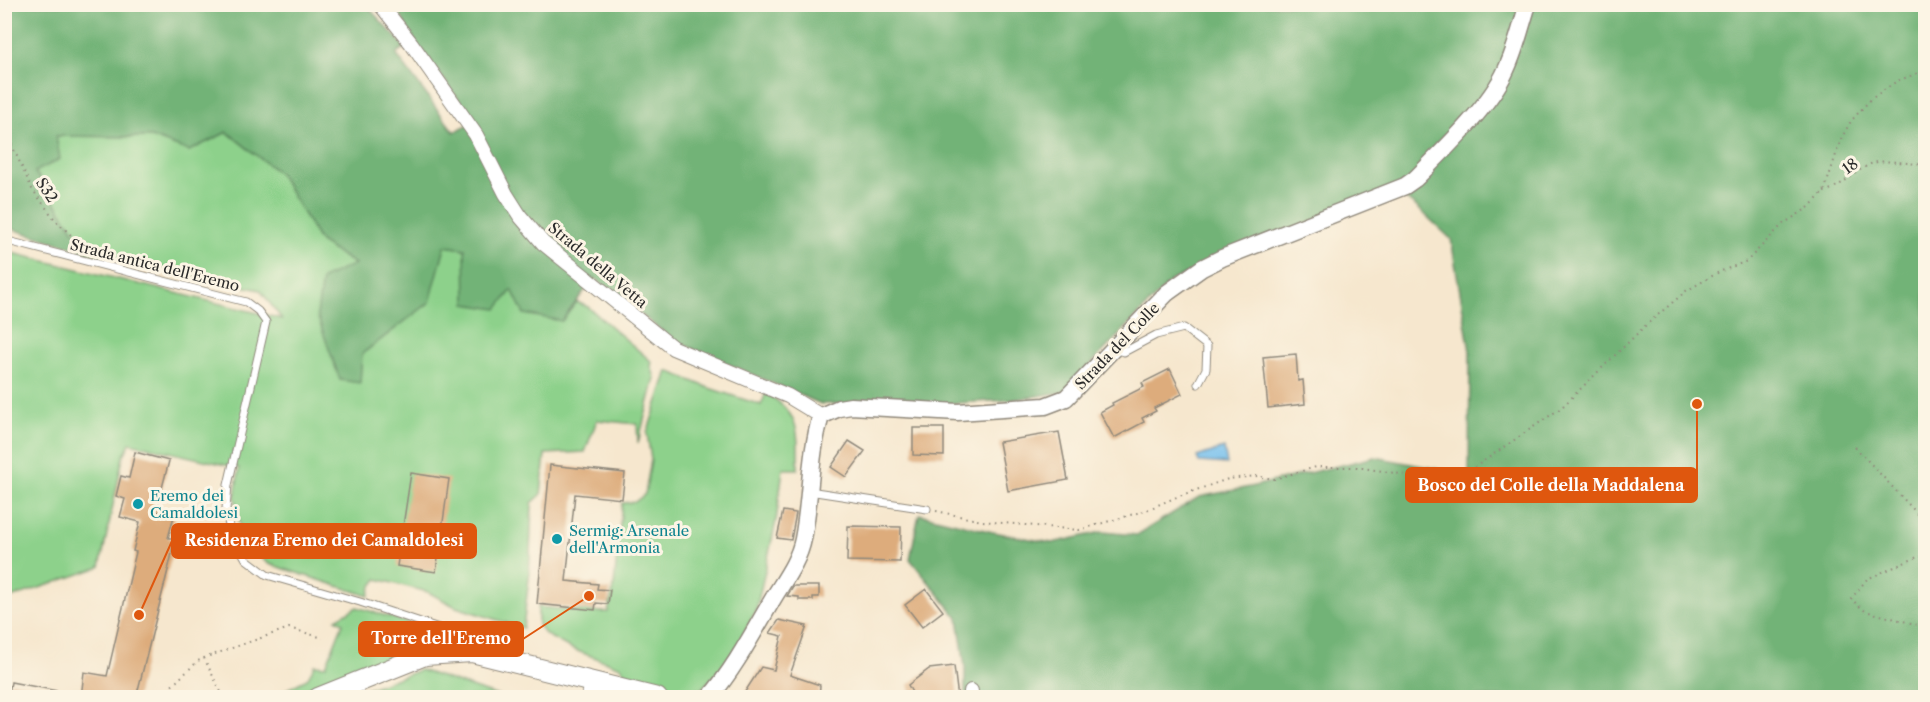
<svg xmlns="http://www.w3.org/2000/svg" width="1930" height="702" font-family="'Libre Caslon Text',serif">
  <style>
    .green { fill: #8dd18b; stroke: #5c7e5b; stroke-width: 1.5 }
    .forest { fill: #72b377; stroke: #4e6f51; stroke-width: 1.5 }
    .water { fill: #74c0ee; stroke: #50768c; stroke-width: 1.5 }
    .building { fill: #ddac7b }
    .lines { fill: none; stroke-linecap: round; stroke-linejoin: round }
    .service-casing { stroke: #90897c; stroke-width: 9 }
    .minor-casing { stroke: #90897c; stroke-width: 16 }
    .tertiary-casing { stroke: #90897c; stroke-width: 19 }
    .secondary-casing { stroke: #90897c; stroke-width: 22 }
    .path { stroke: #90897c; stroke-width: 2; stroke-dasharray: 1.5 4.5; stroke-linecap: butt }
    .service { stroke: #fff; stroke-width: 7 }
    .minor { stroke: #fff; stroke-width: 14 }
    .tertiary { stroke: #fff; stroke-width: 16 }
    .secondary { stroke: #fff; stroke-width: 20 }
    .culture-dot { fill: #0f9aa8; stroke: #fcf5e5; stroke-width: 2 }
    .labels { text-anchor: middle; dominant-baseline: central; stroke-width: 6; stroke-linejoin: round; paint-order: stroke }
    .street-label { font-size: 15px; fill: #2b2b2b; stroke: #fcf5e5 }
    .culture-label { font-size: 15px; fill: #0d838f; stroke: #fcf5e5; text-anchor: start }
    .leader { fill: none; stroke: #df570e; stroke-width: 2 }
    .callout-dot { fill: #df570e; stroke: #fcf5e5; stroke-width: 2 }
    .callout { fill: #df570e; stroke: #df570e; stroke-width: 2 }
    .callout-label { font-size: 16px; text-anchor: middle; font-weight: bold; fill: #fff }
  </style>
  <rect width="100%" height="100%" fill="#fcf5e5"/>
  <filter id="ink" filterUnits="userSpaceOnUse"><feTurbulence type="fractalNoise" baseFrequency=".0167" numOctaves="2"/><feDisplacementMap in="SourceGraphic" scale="12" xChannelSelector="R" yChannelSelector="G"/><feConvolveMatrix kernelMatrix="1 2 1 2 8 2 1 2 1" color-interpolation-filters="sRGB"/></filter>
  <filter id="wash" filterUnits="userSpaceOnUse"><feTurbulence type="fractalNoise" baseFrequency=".008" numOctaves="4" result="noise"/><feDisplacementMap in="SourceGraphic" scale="24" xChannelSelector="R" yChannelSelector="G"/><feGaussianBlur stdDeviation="1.35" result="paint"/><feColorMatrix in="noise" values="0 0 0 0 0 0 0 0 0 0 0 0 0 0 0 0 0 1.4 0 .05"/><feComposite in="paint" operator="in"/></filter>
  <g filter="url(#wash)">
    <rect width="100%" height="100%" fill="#f6e7ce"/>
    <path class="green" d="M227,132L280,174L320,242L355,264L362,354L429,302L445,246L465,249L512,290L561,321L577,302L588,307L652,362L651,366L655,378L638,443L637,424L597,420L585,452L545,454L541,495L532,503L529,578L523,628L456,607L428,592L377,579L371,587L369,596L269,564L243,544L235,497L239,468L130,443L123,457L100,567L5,600L4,251L282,319L260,290L88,252L35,172L56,136L151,137L189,151Z
      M668,371L709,388L761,405L766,393C801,415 798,430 798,469H783L776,521L756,611L728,663L701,689L676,694L630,681L621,667L572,649L546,635L538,625V607L594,612H608L614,586L622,503L635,502L645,494L651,460L647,433Z
      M357,607L416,625L421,642L410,655L300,697L270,698L307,679L315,665L326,666L343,623L336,619Z
      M420,670L501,697L342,698Z"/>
    <path class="forest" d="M4,5H366L405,47L396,54L454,132L475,121L414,40L395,5H1925V697H965V666L958,618L910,559L919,514L993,532L1052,543L1102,532L1137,535L1199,497L1250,487L1375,457L1469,475L1470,351L1451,239L1418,208L1392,188L1172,280L1064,392L1011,400L938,404H821L675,341L594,278L562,321L524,314L512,290L497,309L466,304L465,249L445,246L430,302L362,354L360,383L340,380L317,315L322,279L355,264L320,242L280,174L227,132L189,151L151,137L56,136L60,159L35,172L88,252L5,227Z"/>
    <path class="water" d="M1224,448L1227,464L1199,462L1197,457Z"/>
    <g id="blocks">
      <path class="building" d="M1296,354L1298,381L1303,380L1305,404L1268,408L1263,357Z
        M1170,369L1182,394L1154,408L1156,411L1142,418L1144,422L1114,438L1100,412L1113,405L1112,403L1144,387L1142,383Z
        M913,428H944V456L913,455Z
        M1059,432L1068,480L1008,491L999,442Z
        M849,441L865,451L846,477L831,467Z
        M135,452L169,461L156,511L174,516L168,538H174L171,558L136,698H81L84,672L107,676L136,552L133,551L140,522L120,517L125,499L116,496L121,476L129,478Z
        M550,465L625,473L622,499L575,494L566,581L598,584L597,589L610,590L608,604L596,603L595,610L537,604Z
        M411,473L449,479L436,572L397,566Z
        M783,511L796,513L791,540L777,538Z
        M848,526L901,527L900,562L847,561Z
        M793,586H819V597H813V600H799V597L787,596Z
        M926,589L943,611L922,627L905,605Z
        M779,620L807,626L790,675L820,685L819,698H741L761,667L774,670L782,636L770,633Z
        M954,666L958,698H915L908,685L929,669Z
        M11,682L63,692L62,698H8Z"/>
    </g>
  </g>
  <g filter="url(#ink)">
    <use href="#blocks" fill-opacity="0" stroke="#90897c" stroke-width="1.5"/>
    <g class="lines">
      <g class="service-casing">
        <path id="service" d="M4,240L246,302L258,311L266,322L228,485L226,509L230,532L246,559L267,575L360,602L442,629L465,647
          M1113,349L1124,352L1156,335L1184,328L1207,346L1206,369L1198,384
          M809,491L927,509"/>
      </g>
      <g class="minor-casing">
        <path id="minor" d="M380,4L411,43L476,135L506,194L520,216L543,243L673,348L788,396L821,416
          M588,698L593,683
          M971,698V691"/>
      </g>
      <g class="tertiary-casing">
        <path id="tertiary" d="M709,698C735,668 754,631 774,597C785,579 799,560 803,539C811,498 809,456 821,416L839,408L851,406L958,412L1045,406L1066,398L1167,293L1202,268L1222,258L1405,186L1415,179C1443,151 1490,106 1506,70C1516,49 1521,26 1528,4"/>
      </g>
      <g class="secondary-casing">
        <path id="secondary" d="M318,698L425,655L472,652L657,698"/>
      </g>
      <path class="path" d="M4,128L32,189L56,221L72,236L73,249
        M1824,192C1845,185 1854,171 1873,163C1884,159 1913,164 1926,165
        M1855,447L1926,523
        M936,511L982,521L1079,530L1144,511L1179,496L1228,479L1256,476L1274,479L1316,467H1357L1413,476L1472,469L1561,408L1646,325L1686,291L1719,272L1747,261L1783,224L1808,208L1824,192L1841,139L1851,121L1871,99L1897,81L1926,70
        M1926,551L1922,555L1867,579L1851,599L1865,611L1926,627
        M204,658L224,698
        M159,698L198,661L204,658L289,628L323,638"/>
      <use href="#service" class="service"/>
      <use href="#minor" class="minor"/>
      <use href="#tertiary" class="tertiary"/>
      <use href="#secondary" class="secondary"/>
    </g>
  </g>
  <g class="culture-dot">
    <circle cx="138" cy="504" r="6"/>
    <circle cx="557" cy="539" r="6"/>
  </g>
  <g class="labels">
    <g class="street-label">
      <text transform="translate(1850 166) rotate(-35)">18</text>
      <text transform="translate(47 190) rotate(57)">S32</text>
      <text transform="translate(155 265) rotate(14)">Strada antica dell'Eremo</text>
      <text transform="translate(598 265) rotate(40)">Strada della Vetta</text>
      <text transform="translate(1117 346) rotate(-46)">Strada del Colle</text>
    </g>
    <g class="culture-label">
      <text x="150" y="495">Eremo dei<tspan x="150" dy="17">Camaldolesi</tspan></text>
      <text x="569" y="530">Sermig: Arsenale<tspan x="569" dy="17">dell'Armonia</tspan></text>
    </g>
  </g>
  <path class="leader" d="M1697 404L1697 485M139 615L172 541M589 596L523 639"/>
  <g class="callout-dot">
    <circle cx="1697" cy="404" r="6"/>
    <circle cx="139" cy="615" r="6"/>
    <circle cx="589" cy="596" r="6"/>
  </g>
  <g class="callout">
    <rect x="1406" y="468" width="291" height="34" rx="6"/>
    <rect x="172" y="524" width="304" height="34" rx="6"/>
    <rect x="359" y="622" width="164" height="34" rx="6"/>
  </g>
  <g class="callout-label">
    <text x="1551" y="491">Bosco del Colle della Maddalena</text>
    <text x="324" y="546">Residenza Eremo dei Camaldolesi</text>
    <text x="441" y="644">Torre dell'Eremo</text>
  </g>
  <rect width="1930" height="702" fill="none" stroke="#fcf5e5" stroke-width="24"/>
</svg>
